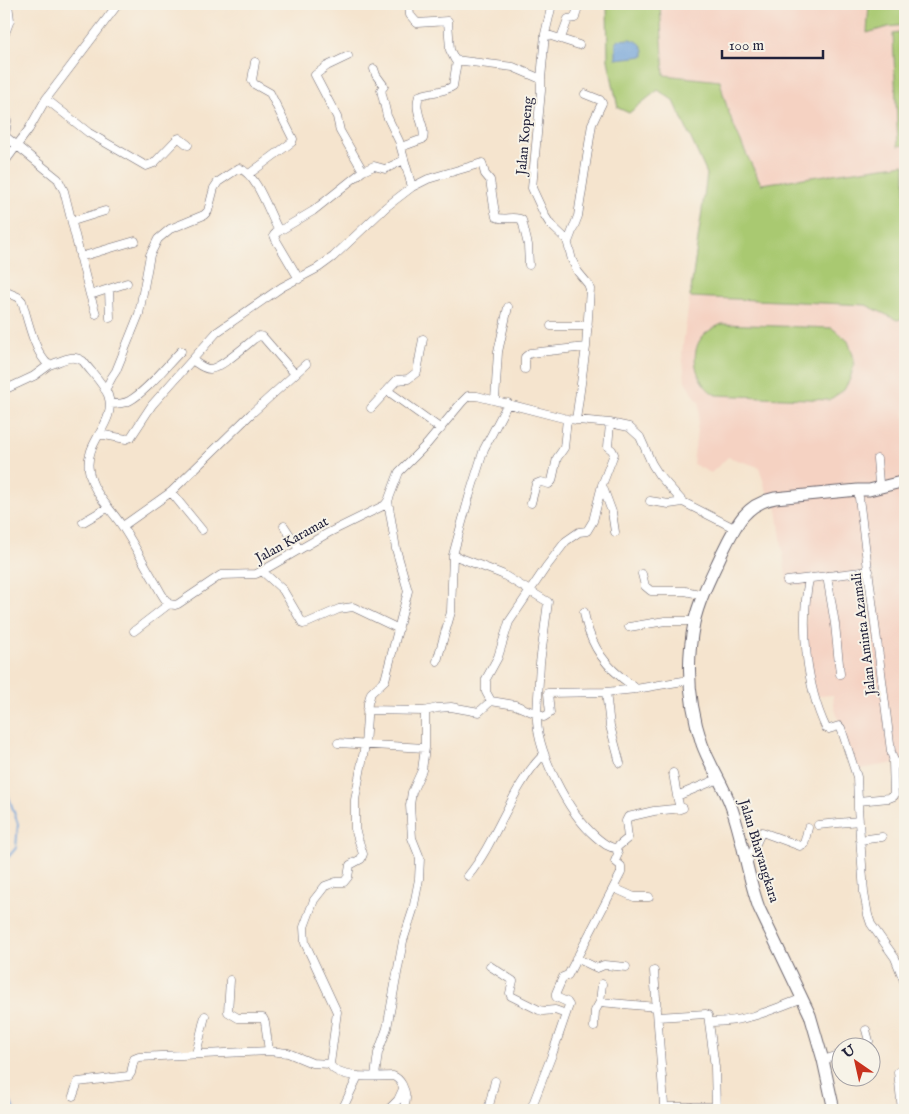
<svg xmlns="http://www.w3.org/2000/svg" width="909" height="1114" font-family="'IM FELL English',serif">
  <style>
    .built { fill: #f5d2c2 }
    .green { fill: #a9c971; stroke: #667656 }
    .water { fill: #6da0d8; stroke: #48618a }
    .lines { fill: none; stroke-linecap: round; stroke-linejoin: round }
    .stream { stroke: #6da0d8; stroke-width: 2 }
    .minor-casing { stroke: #6c666e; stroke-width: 9 }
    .highway-casing { stroke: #6c666e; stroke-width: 13 }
    .minor { stroke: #fff; stroke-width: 8 }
    .highway { stroke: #fff; stroke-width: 11 }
    .labels { text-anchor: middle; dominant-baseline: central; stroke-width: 4; stroke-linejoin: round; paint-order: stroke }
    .street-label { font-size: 14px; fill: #22223b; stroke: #f7f3e8 }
  </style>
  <rect width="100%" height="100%" fill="#f7f3e8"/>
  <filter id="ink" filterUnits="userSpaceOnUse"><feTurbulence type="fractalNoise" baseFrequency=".02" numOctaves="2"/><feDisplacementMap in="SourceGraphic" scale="10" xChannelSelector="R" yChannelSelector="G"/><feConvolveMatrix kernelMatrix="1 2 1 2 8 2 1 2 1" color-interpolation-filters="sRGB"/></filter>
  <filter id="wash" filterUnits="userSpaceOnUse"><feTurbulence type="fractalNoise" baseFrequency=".0096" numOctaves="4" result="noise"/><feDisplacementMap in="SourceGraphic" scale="20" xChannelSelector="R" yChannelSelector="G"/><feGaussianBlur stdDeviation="1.12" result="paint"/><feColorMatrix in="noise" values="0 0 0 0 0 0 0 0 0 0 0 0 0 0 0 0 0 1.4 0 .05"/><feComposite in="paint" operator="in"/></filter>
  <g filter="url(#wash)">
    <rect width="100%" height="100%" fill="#f5e4ce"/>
    <path class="built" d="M607,4H905V761L855,770L834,706L833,695L815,696L805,641L808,586L787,583L777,509L765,487L759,467L728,457L711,473L693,464L700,404L685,381L682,352L707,174L674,101L658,90L629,113L618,108L608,60Z"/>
    <path class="green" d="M607,4H660L664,75L720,81C728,119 744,149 761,184L905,164V318L897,320L866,305L690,297L707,174L674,101L658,90L629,113L618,108L608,60Z
      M869,4H905V25L888,27L867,33Z
      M905,32V145L898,146L893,34Z
      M722,324L832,328L848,341L853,355L854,365L850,379L844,390L829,400L716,395C698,386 689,358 700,340C705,332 713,328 722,324Z"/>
    <path class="water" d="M630,39C639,41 645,46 644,56L616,59V43L618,40Z"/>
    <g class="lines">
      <path class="stream" d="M4,783L18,824L16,848L4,862
        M4,1087L14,1110"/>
    </g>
  </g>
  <g filter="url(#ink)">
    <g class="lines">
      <g class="minor-casing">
        <path id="minor" d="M409,4L410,15L417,23L448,21L450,50L455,60L513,67L541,79V91L532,188L545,216L550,224L567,240L572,260L578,272L588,284L590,289L586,347L576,420
          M545,34L552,4
          M4,36L10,20L8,4
          M561,38L568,19L575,18L577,10V4
          M348,56L327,66L315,75L337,117L340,131L363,171
          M374,69L376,75L384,86L381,90L387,116L399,141L412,187
          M541,79L545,34L579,45
          M4,92L7,121L5,136L58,179L64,191L90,295L96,314
          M46,99L89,133L146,166L154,163L177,139L179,138L188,145
          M401,147L423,139C427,127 413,112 419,96C430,91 443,93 453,86L457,61
          M4,163L29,129L46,99L118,4
          M249,174L292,142L293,139L270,93L254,84L252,80L255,62
          M73,221L105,211
          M568,242L578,216L592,124L602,103L600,100L585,94
          M80,257L135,241
          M299,279L276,240L274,235L276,233L313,211L363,171L374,166L385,169L404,160
          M109,289L110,318
          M4,291L18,297L22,301C27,317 35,355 49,365C61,362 71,353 83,361C91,372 103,383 108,395C118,423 84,441 89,470C92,494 113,510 124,529C135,546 144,564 155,582C159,589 163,598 169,604L175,605L178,604L221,575L256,574L262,571L328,533L385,505L388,501L399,472L427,444L462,402L468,396H477L567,419L610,423L629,427L640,437L652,464L659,475L683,502L734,528
          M90,295L127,283
          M551,326H588
          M192,360C197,363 203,369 210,369C221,368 244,347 254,339L259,336L263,337L295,374
          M525,369V357L530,353L586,347
          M4,390L34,376L49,365
          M105,390L112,377L116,371L139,314L150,255L158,239L170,229L204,215L208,211L214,188L218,182L239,168C258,175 269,214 279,231
          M388,391L441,429
          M495,400L498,352L508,307
          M110,404C116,404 123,404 129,401C146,392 167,365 181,351
          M371,408L397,380L408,379L417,372L423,339
          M610,423L608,447L612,450L614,454L602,485L593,521L587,531L579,532L566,541L546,567L509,622L498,657L486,679V692L491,701L515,705L537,714C535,750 569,814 596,837C602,842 608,848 616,848L628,838L626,821L628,817L654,811L683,808
          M99,434L126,439L131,437L152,405L217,332L282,287L318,268L333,257L386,207L412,187L428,179L482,163L485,174L490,180C492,192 493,204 496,217C504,221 515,215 522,220L528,245L529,265
          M877,459L879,483
          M602,485L612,512L615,532
          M858,490L891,751C893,760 895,765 905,767
          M171,492L202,530
          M388,501L396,549L408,591L385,680L371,693L368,703L365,745L355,800V829L363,854L361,859L350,865L348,877L344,882H336L325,886L314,900L304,927L305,943L337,1012L330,1064C336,1080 378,1076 393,1076C401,1079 405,1089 406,1098C406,1101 404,1107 402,1110
          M650,501L669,504L683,502
          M531,503L536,484L541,482L549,484L552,481L557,458L564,448L567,419
          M83,522L107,508
          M123,526L171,492L251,414L306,364
          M284,526L299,549
          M453,555L502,574L548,602L540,663L537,714L544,717L550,713L548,693L606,692
          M262,571L283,590L303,624L307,623L339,609L353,607L399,629
          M642,574L645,586L651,591H685L704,595
          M827,576L835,624L840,674
          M809,579C800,624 806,686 826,728L829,729L839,726L841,728L857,777L858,801
          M787,581L869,571
          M584,612C588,638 600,660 621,677C626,682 631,683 636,689
          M629,627L665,621H695
          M134,631L169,604
          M437,661L451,612L453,555L469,497L484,449L508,403
          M367,710L425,711L437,708L451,707L479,712L491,701
          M338,743L425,748
          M893,761L894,796L889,798L858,801V808L864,893L868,915L871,924L895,958L905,983
          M620,763L610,726L606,692L636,689L689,680
          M673,773L677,796
          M680,809L677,796L718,779
          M818,825L859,821
          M860,840L882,837
          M747,864L759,837L762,832L800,846L804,844L808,828
          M468,876C498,839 511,787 544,754
          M614,888L634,897H649
          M576,958L597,968L604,965L626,967
          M490,966L513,981L510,993L511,996L539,1010L543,1011L555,1010L566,1014
          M654,971L664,1105L667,1107H716
          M230,980L228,1012L238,1018H263L265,1022L269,1051
          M602,984L600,1002L657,1007
          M658,1017L706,1014L708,1015L715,1067L716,1110
          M709,1022C743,1023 772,1010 803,998
          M594,1027L595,1011L600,1002
          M863,1046L869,1041L866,1030
          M196,1054L205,1016
          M823,1060L842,1054
          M898,1072L902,1110
          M375,1076L378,1053L387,1028L403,941L413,910L419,879L420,858L412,838L410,805L412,792L422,770L425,748V711
          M73,1096L78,1082L129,1076L131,1073L134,1059L139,1057L269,1051L288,1053L312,1063L330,1064
          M531,1109L553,1052L569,1005L567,1002L556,997V993L563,977L568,975L621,873V866L615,861L618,854L616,848
          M342,1110L358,1076
          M388,1110L398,1100L403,1089
          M488,1110L495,1081"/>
      </g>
      <g class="highway-casing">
        <path id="highway" d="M834,1110L823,1060L810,1015L759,908C747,875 743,839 731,806C723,784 710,766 702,744C689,705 686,663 694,623C699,599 712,575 722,553C735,527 744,504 775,498L858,490H869L905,481"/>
      </g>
      <use href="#minor" class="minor"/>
      <use href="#highway" class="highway"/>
    </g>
  </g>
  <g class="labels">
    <g class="street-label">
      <text transform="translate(525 136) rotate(-85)">Jalan Kopeng</text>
      <text transform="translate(292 540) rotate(-29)">Jalan Karamat</text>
      <text transform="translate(864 634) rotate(-97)">Jalan Aminta Azamali</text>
      <text transform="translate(759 851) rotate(73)">Jalan Bhayangkara</text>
    </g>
  </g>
  <rect width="909" height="1114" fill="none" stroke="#f7f3e8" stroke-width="20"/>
  <g transform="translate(856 1062) rotate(326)"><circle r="24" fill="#f7f3e8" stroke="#a29fa3"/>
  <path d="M0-4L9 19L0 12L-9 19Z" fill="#c8321e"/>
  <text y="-8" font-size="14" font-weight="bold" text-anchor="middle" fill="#22223b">U</text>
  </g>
  <path d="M722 50v8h101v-8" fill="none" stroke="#22223b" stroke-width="2.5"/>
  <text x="729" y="50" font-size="15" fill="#22223b" stroke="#f7f3e8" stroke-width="4" paint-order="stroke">100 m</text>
</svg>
